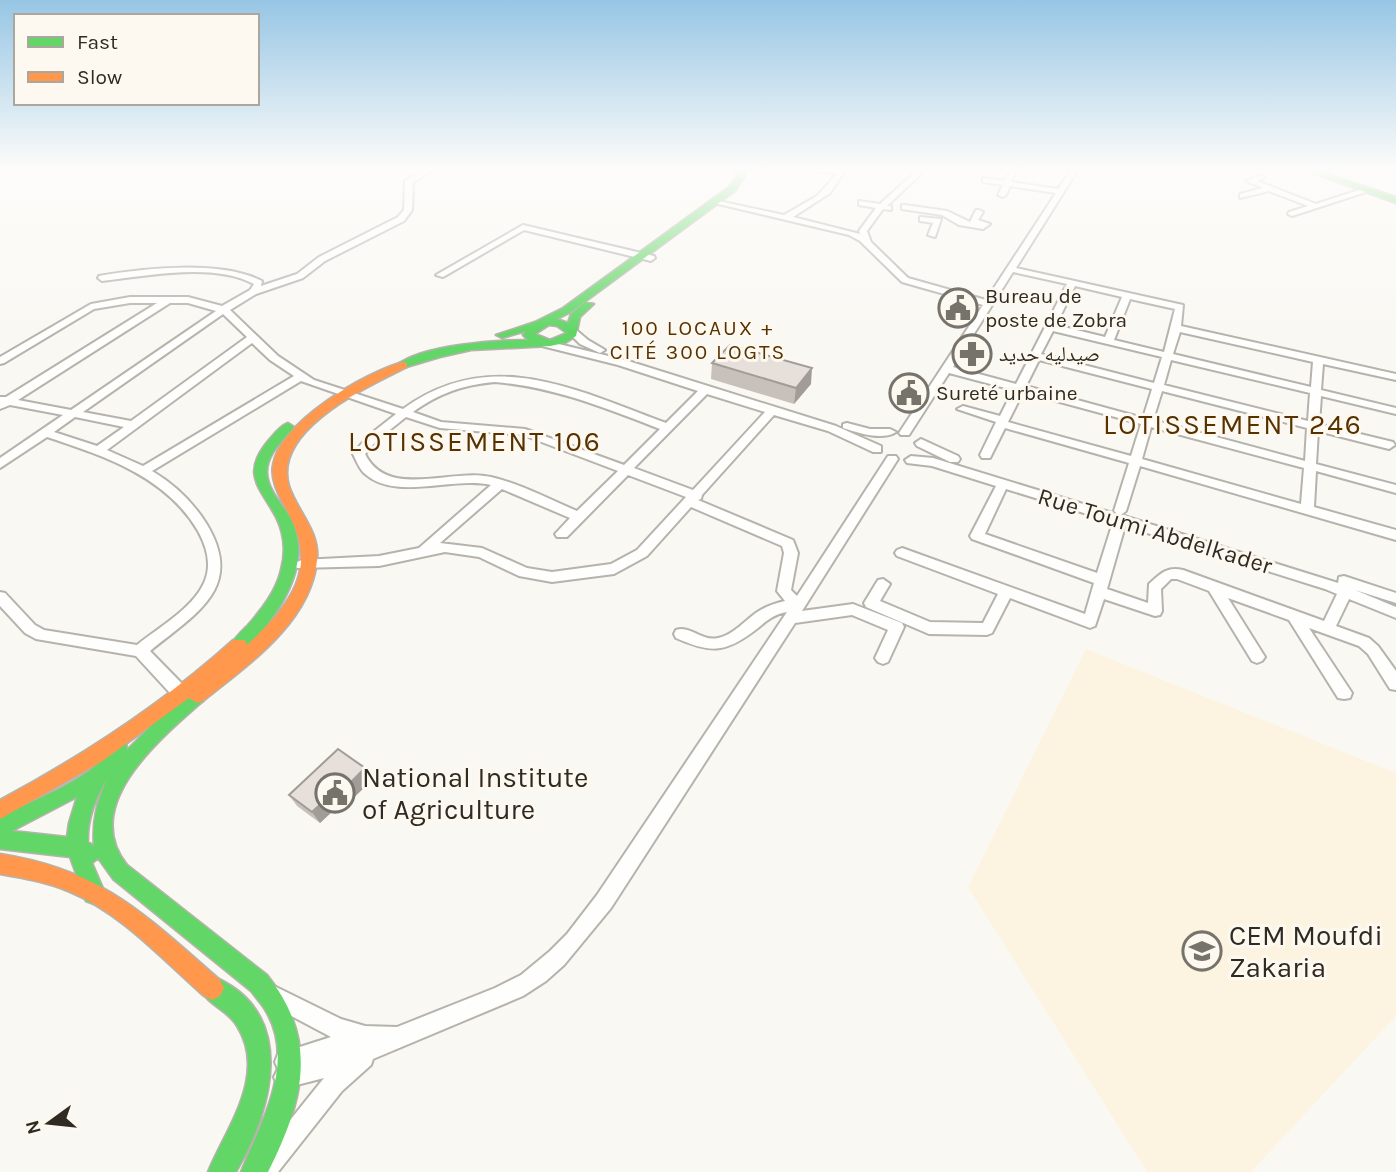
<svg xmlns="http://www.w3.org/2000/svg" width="1396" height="1172" font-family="Karla,'Noto Naskh Arabic',sans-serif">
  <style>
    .built { fill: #fcf4e1 }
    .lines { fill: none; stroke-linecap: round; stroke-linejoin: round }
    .street-casing { stroke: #b6b3ad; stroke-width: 4 }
    .fast-casing { stroke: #b6b3ad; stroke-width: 3 }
    .slow-casing { stroke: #b6b3ad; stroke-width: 3 }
    .street { fill: #fefefd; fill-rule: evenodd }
    .fast { fill: #63d668; fill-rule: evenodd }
    .slow { fill: #ff974d; fill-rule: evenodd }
    .wall { fill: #c7c0bb }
    .shaded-wall { fill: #a29c99 }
    .building { fill: #e7dfda; stroke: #a29c99; stroke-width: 2 }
    .labels { text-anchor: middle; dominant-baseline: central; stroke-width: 6; stroke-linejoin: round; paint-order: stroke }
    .far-poi-label { font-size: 21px; fill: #2f2b22; stroke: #fdf9f0; text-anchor: start }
    .far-neighbourhood-label { font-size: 21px; letter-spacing: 2px; fill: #573200; stroke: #fdf9f0 }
    .street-label { font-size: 24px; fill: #2f2b22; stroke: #fdf9f0 }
    .quarter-label { font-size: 28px; letter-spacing: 2px; fill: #573200; stroke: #fdf9f0 }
    .near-poi-label { font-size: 28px; fill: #2f2b22; stroke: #fdf9f0; text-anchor: start }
  </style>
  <rect width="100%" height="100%" fill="#faf8f3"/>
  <path class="built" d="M1086,649L1396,773V1016L1251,1172H1147L968,887Z"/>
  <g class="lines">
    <g class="street-casing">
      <path id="street" d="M428,168H437L413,182L412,210L404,221L325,261L303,278L256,294L230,310L278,356L314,380L403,409C491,345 576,390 666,423L698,391L618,365L538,345V341L542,340L625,360L836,426L881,446V452H873L828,431L774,415L702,495L701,499L698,500L793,540L798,553L791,590L797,596L888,456H896L898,459L802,611L853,604L902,623L904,627L888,662L883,664L878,662L875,658L888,630L852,615L795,623L611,908L564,965L546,981L523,996L373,1059L371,1065L342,1091L278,1172H251L255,1164L324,1078L285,1088L277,1085L274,1077L278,1069L275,1062L278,1054L331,1037L267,1003L264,996L267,989L274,986L341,1019L365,1026L397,1027L495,988L521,975L550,951L567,934L597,895L787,612C775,614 767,620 758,628C726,653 712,654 676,638L674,634L676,630C690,625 702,642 718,638C734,635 746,619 759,611C767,606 776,603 785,601L777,591L784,553L782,546L691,507L647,556L614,574L552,582L519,576L479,557L445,552L379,566L297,568L295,565L297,562L302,560L379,556L419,548L491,485C453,476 395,502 364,473C359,468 356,460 353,454L368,436L396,414L301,381L152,471C174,484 192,501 206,523C246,588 195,614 150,651L193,695L195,700L193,705L187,707L181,705L136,656L36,639L25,633L0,606V592L5,593L35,625L44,630L137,645C159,627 192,609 204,583C212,566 207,547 198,531C166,476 104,456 47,437L0,468V458L63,415L10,405L0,409V397H6L157,303H130L94,309L4,363L0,364V357L91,304L130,297H188L222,306L250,290L254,284C213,262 147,276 102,281L98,278L99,276C145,268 221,260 262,281L261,286L297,274L319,257L398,217L404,210L405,181ZM170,303H188L216,311L71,410L18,400ZM223,314L247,337L131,421L83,412ZM252,343L270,360L294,376L143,466L107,450ZM495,382C554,387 605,408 660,429L624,465L525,429L441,422L413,412C439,393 463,385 495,382ZM707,394L765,412L693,490L634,468ZM75,417L124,427L97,446L54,432ZM406,417L440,428L523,435L618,471L577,511C548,499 521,484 491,477C450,468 388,500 365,454L376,441ZM628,475L686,497L637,550L611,564L552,572L527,568L482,548L440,543L502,489L570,518L555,534L557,537H567Z
        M807,168H847L830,193L793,217L860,234L859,231L876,208L859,205V201L880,204L920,168H927L887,206H891V210L883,209L867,231L871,242L908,278L986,300L1056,193L1010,186L1006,195L1002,197L998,195L1003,185L983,182V178L1004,181L1011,172L1015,174L1011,182L1058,189L1073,168H1079L1016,268L1183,305L1181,326L1396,374V380L1323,364L1321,390L1396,408V414L1321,396L1319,424L1393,442L1395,445L1389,449L1318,431L1316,464L1396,485V493L1316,471L1314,507L1396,530V540L1140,466L1126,511L1121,515L1338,583L1339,577L1344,576L1396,593V603L1355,590L1396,607V618L1349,599L1336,626L1369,638L1378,646L1396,671V690L1390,689L1368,654L1359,646L1309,628L1352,693L1350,698L1344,699L1338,698L1289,620L1228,598L1265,657L1262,661L1257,663L1252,661L1209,591L1177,579H1171L1161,589L1162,611L1160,615L1155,616L1104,599L1095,626L1090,628L1010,598L992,633L987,635L929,634L866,607L864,603L878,580L883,579L890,584L880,601L930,622L983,623L998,594L897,556L895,553L897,550L902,548L1085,614L1094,583L972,539L970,536L996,486L932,466L907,463L905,460L911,456L933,458L1119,515L1114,511L1129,463L1005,428L990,458H982L980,455L996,422L957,409L963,406L1000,416L1013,390L949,373L909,435H901L899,433L983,305L902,282L860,241L849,235L710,202L714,200L784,215L817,196L837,174L810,170ZM1013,272L1067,284L1016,384L953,367ZM1075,286L1122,297L1105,337L1056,325ZM1130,299L1175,309L1164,352L1114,340ZM1053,331L1162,357L1154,383L1041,354ZM1180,332L1313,362L1311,387L1173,354ZM1039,360L1152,389L1143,418L1026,386ZM1171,360L1310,393L1308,421L1164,385ZM1162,391L1307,428L1305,461L1153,420ZM1023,392L1141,424L1131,456L1008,422ZM1151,427L1304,468L1301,504L1142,459ZM1006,489L1113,522L1097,573L985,534ZM1125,526L1325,589L1337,594L1324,621L1183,570C1167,566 1160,574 1149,584L1148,603L1107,589Z
        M1261,175L1265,177L1257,181L1316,204L1365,188L1372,190L1292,216L1288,214L1289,212L1308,206L1269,191L1240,198V194L1263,188L1246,181Z
        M905,205L947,211L970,222L976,210H979L983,212L978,220L990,224L983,229L959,225L942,215L902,209V205Z
        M920,217L941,219L935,237L928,235L933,223L920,221Z
        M523,225L654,256L655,258L651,261L524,230L443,277L436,275Z
        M569,329H575L588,340L605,350L600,353L580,344L569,333Z
        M847,423L870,429H890L896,432C882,441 859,433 843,428V424Z
        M921,439L958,456L960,459L958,462H950L917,446L915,443Z"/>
    </g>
    <g class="fast-casing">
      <path id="fast" d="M734,168H742L745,176L735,191L571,312L557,319L568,323L571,314L585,302L594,304L580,317L576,336L565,343L550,346L471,350L440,357L403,368L397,365C422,345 496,340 528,340L523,335L526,331L502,338L496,335L535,322L563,308L729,187L737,176ZM549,325L557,326L567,333L550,340L535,334Z
        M1299,168H1310L1396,197V203Z
        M288,423L294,427C284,440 267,453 267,472C267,488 280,502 288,514C313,554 288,600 262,631C254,640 246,654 233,650L231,645C235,637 242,631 248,625C262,609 276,591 281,570C286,552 284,533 276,517C259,486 241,474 268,441C274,434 280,426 288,423Z
        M197,689L203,691L206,696L203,701C161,738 79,805 127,865L267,975C320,1041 303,1102 268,1172H241C260,1125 296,1064 267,1013C263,1005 256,998 251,991L113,879L98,858L92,863L105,893L102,901L94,904L86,901L70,857L0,849V817C28,803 71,786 94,767C105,757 108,736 126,742L127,750L156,721L191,691ZM107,779C97,802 92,820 94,846L88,842C87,819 95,799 107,779ZM77,797L69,823L67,837L12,831Z
        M212,976C299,1012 273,1109 236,1172H208C226,1128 268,1075 237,1026C228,1010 207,1005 200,988L204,980Z"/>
    </g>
    <g class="slow-casing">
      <path id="slow" d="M403,362L407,363V367C367,387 272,430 289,486C297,511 320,531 317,560C311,622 248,665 203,701L197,703L189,698L101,762L0,819V800C84,755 162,704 233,640H245L247,645C291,604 320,569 287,511C280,497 270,481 273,465C280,422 364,373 403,362Z
        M0,854C103,870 145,915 220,980L224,988L220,996L212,1000L204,996C162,959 120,912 68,891C46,882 23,878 0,874Z"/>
    </g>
    <use href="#street" class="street"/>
    <use href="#fast" class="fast"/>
    <use href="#slow" class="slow"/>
  </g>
  <path class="wall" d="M712,363L811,384L794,404L711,379Z
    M372,780L338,813L334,810L320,823L297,806L289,795Z"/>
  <path class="shaded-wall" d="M812,368L811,384L794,404L796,388Z
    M365,768L372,780L338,813L331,802Z
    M326,799L334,810L320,823L312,812Z"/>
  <path class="building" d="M730,345L812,368L796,388L712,363Z
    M338,749L365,768L331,802L326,799L312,812L289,795Z"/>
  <linearGradient id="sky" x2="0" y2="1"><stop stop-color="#97c6e5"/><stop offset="0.51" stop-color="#fdfcfa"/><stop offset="1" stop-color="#fdfcfa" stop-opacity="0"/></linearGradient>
  <rect width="1396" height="332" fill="url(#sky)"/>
  <defs>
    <g id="civic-ring" transform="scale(2.0125)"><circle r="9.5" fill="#fdf9f0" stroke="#76736b" stroke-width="1.5"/><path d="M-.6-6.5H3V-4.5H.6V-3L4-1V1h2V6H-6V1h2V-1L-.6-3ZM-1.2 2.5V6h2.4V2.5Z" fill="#76736b"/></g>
    <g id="pharmacy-ring" transform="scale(2.0125)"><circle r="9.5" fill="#fdf9f0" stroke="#76736b" stroke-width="1.5"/><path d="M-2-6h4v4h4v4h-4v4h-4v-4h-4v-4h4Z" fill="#76736b"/></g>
    <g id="school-ring" transform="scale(2.0125)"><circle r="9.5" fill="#fdf9f0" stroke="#76736b" stroke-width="1.5"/><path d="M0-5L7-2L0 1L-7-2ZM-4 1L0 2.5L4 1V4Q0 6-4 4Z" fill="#76736b"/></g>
  </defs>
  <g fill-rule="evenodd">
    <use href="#civic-ring" x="958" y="308"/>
    <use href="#pharmacy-ring" x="972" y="354"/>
    <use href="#civic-ring" x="909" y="393"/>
    <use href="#civic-ring" x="335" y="793"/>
    <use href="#school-ring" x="1202" y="951"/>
  </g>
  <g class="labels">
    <g class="far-poi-label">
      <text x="985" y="296">Bureau de<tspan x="985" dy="24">poste de Zobra</tspan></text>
      <text x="999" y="354">صيدليه حديد</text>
      <text x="936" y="393">Sureté urbaine</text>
    </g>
    <g class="far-neighbourhood-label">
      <text x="698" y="328">100 LOCAUX +<tspan x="698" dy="24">CITÉ 300 LOGTS</tspan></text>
    </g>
    <g class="street-label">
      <text transform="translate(1155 531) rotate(17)">Rue Toumi Abdelkader</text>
    </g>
    <g class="quarter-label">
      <text x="1233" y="424">LOTISSEMENT 246</text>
      <text x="475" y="441">LOTISSEMENT 106</text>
    </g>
    <g class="near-poi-label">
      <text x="362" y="777">National Institute<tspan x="362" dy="32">of Agriculture</tspan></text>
      <text x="1229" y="935">CEM Moufdi<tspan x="1229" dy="32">Zakaria</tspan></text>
    </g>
  </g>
  <rect x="14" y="14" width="245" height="91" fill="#fdf9f0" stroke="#aba79e" stroke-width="2"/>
  <rect x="28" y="37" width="35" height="10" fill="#63d668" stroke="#aba79e" stroke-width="2"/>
  <text x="77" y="49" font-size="21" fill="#2f2b22">Fast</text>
  <rect x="28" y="72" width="35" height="10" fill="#ff974d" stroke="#aba79e" stroke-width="2"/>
  <text x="77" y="84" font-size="21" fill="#2f2b22">Slow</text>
  <g transform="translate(49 1123) rotate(255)" stroke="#fdf9f0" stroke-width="5" paint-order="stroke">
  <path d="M0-5L12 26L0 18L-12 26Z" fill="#2f2b22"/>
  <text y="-10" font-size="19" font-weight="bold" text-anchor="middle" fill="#2f2b22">N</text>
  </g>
</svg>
